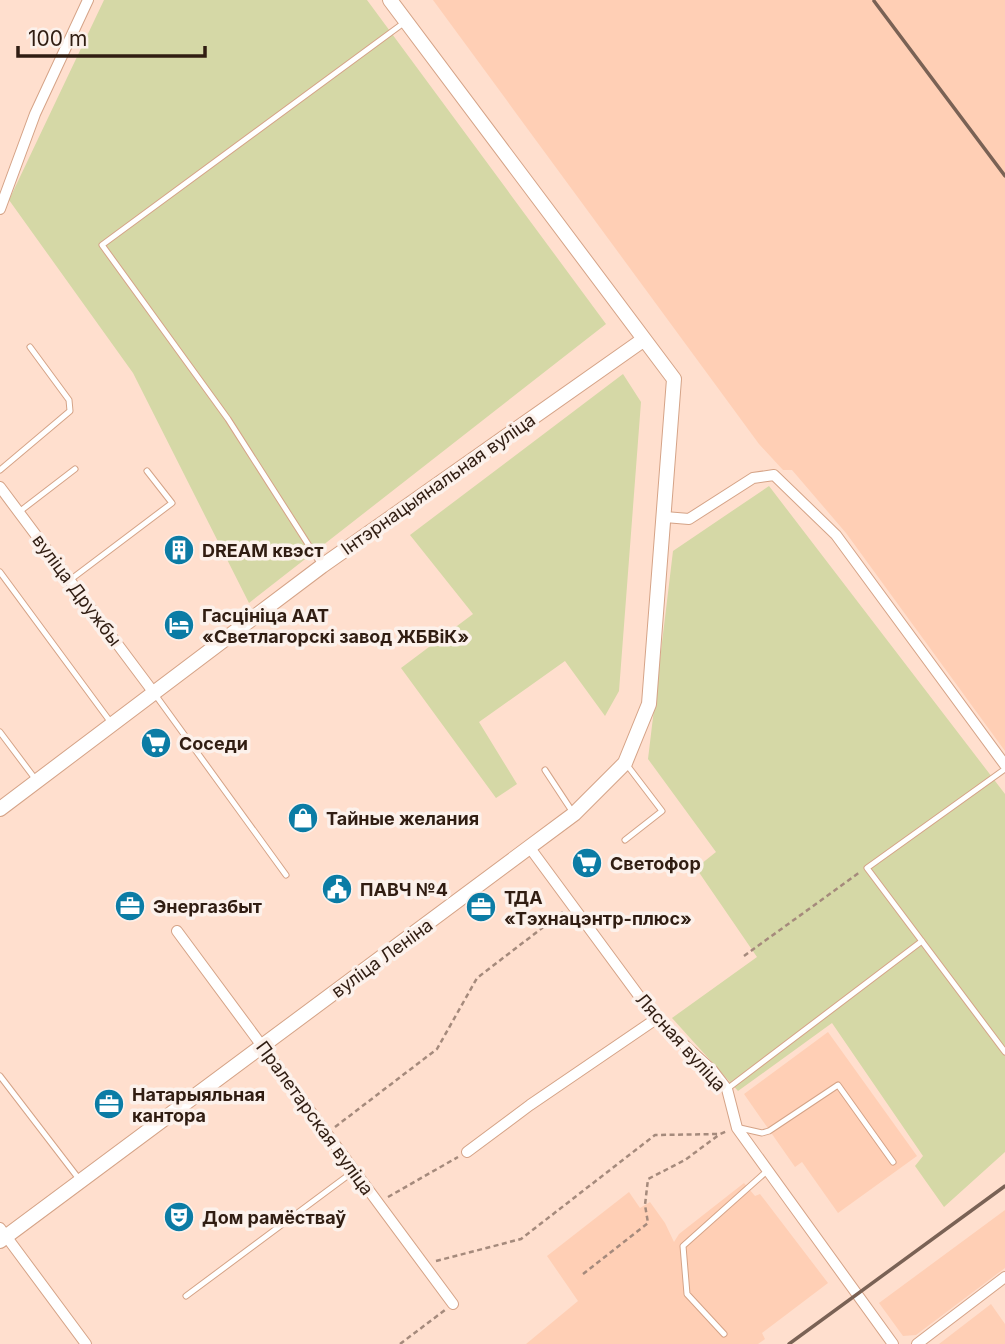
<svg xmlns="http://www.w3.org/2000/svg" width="1005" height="1344" font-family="Inter,sans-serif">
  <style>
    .built { fill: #ffcfb5 }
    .green { fill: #d5d8a6 }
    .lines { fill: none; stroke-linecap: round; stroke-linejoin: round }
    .service-casing { stroke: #d5a387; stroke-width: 7 }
    .minor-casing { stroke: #d5a387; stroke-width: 12 }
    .tertiary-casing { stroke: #d5a387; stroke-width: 16 }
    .path { stroke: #a58a7c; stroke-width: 2.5; stroke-dasharray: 5 3.5; stroke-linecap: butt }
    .service { stroke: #fff; stroke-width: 5 }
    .minor { stroke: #fff; stroke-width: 10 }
    .tertiary { stroke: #fff; stroke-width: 14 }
    .rail { stroke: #7a6255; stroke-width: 3.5 }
    .labels { text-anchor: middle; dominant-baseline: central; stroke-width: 7; stroke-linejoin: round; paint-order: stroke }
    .street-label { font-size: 18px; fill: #301d12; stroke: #fcf1eb }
    .poi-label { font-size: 18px; font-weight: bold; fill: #301d12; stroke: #fcf1eb; text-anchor: start }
  </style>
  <rect width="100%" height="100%" fill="#ffdfce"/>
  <path class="built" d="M433,0H1005V751L846,533L792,470H783L759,444Z
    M828,1032L917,1156L838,1213L802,1162L795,1167L744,1094Z
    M744,1183L755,1196L760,1194L828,1283L762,1333L765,1339L758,1344H526L578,1301L547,1256L629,1192L640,1208L650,1202L665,1223L674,1242L679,1234Z
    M1005,1210V1268L916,1335L903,1336L879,1303Z
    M991,1304L1005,1324V1344H939Z"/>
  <path class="green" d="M104,0H367L606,324L249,603L133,373L9,200Z
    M623,374L641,402L619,691L605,716L565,661L479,722L517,784L496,798L401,668L473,614L410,535Z
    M769,486L1005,794V1152L944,1207L915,1166L923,1156L832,1023L738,1091L672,1018L757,957L696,868L716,852L648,759L673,551Z"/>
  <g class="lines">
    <g class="service-casing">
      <path id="service" d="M0,470L70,411L69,400L30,347
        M19,512L75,469
        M322,566L228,419L102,245L405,22
        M0,572L112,724
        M70,580L172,503L147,471
        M154,693L286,875
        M0,732L36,780
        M1005,769L867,868L1005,1052
        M545,770L572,811
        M625,840L662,811L627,765
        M0,1076L79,1179
        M727,1089L922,941
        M740,1128L762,1133L769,1131L838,1085L893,1162
        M186,1296L354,1171
        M724,1334L687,1294L683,1246L767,1171"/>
    </g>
    <g class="minor-casing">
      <path id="minor" d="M0,209L35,114L88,0
        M0,487L154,693
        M665,517L689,519L753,478L774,475L836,535L1005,765
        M530,848L656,1019L713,1071L727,1089L737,1128L893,1344
        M177,931L453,1304
        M467,1152L530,1105L656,1019
        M0,1228L86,1344
        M917,1344L1005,1277"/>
    </g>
    <g class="tertiary-casing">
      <path id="tertiary" d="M0,809L322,566L643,340
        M0,1241L574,814L625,763L649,704L674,379L390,0"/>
    </g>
    <path class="path" d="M744,956L860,872
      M335,1127L437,1049L477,978L563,912
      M388,1197L458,1157
      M436,1261L521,1239L655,1135L720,1134L727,1131
      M583,1274L648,1223L645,1205L648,1179L685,1160L720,1134
      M400,1344L445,1310"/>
    <use href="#service" class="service"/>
    <use href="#minor" class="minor"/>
    <use href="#tertiary" class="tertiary"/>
    <path class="rail" d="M874,1L1005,176
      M789,1344L1005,1186"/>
  </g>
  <defs>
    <g id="building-disc" transform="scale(1.575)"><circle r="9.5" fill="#0b7ca5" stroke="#fcf1eb"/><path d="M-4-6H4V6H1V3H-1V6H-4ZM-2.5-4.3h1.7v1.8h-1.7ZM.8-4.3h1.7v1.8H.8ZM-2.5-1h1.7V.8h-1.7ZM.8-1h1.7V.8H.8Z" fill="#fff"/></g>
    <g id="hotel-disc" transform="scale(1.575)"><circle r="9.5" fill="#0b7ca5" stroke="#fcf1eb"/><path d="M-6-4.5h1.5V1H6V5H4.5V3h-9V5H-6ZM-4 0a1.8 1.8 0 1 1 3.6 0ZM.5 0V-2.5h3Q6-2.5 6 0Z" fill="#fff"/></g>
    <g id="supermarket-disc" transform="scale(1.575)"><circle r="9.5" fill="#0b7ca5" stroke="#fcf1eb"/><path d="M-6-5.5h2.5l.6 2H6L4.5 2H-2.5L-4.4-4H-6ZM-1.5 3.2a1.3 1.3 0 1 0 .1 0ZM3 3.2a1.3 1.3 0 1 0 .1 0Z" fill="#fff"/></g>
    <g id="shop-disc" transform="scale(1.575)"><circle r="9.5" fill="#0b7ca5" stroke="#fcf1eb"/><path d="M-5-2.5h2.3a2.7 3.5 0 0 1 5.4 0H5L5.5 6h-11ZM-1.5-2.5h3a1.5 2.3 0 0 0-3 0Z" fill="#fff"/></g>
    <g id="civic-disc" transform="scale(1.575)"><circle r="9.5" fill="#0b7ca5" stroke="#fcf1eb"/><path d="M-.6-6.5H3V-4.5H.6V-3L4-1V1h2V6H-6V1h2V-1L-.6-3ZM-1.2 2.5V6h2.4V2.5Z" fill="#fff"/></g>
    <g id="office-disc" transform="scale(1.575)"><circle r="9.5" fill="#0b7ca5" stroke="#fcf1eb"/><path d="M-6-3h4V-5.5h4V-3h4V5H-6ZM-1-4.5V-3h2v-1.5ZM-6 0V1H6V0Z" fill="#fff"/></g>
    <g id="theatre-disc" transform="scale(1.575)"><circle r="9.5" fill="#0b7ca5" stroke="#fcf1eb"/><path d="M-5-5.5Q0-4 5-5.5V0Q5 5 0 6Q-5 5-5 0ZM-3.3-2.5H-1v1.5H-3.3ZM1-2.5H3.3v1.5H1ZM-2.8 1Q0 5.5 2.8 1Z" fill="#fff"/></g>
  </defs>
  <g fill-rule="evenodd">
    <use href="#building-disc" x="179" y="550"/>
    <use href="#hotel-disc" x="179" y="625"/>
    <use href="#supermarket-disc" x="156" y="743"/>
    <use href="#shop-disc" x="303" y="818"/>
    <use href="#supermarket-disc" x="587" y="863"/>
    <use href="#civic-disc" x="337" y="889"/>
    <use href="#office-disc" x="130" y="906"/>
    <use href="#office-disc" x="481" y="907"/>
    <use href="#office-disc" x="109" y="1104"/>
    <use href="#theatre-disc" x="179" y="1217"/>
  </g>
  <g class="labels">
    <g class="street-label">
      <text transform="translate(438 484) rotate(-35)">Інтэрнацыянальная вуліца</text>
      <text transform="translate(77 590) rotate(53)">вуліца Дружбы</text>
      <text transform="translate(382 958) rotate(-36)">вуліца Леніна</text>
      <text transform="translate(681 1042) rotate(48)">Лясная вуліца</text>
      <text transform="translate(315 1118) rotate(54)">Пралетарская вуліца</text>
    </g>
    <g class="poi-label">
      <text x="202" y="550">DREAM квэст</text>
      <text x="202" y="615">Гасцініца ААТ<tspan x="202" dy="21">«Светлагорскі завод ЖБВіК»</tspan></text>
      <text x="179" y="743">Соседи</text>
      <text x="326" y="818">Тайные желания</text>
      <text x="610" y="863">Светофор</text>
      <text x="360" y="889">ПАВЧ №4</text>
      <text x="504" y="897">ТДА<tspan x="504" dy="21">«Тэхнацэнтр-плюс»</tspan></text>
      <text x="153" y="906">Энергазбыт</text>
      <text x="132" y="1094">Натарыяльная<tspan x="132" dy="21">кантора</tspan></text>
      <text x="202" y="1217">Дом рамёстваў</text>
    </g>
  </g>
  <path d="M18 46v10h187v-10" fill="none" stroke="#301d12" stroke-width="3.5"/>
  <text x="28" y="46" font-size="21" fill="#301d12" stroke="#fcf1eb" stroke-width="5" paint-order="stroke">100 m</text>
</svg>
